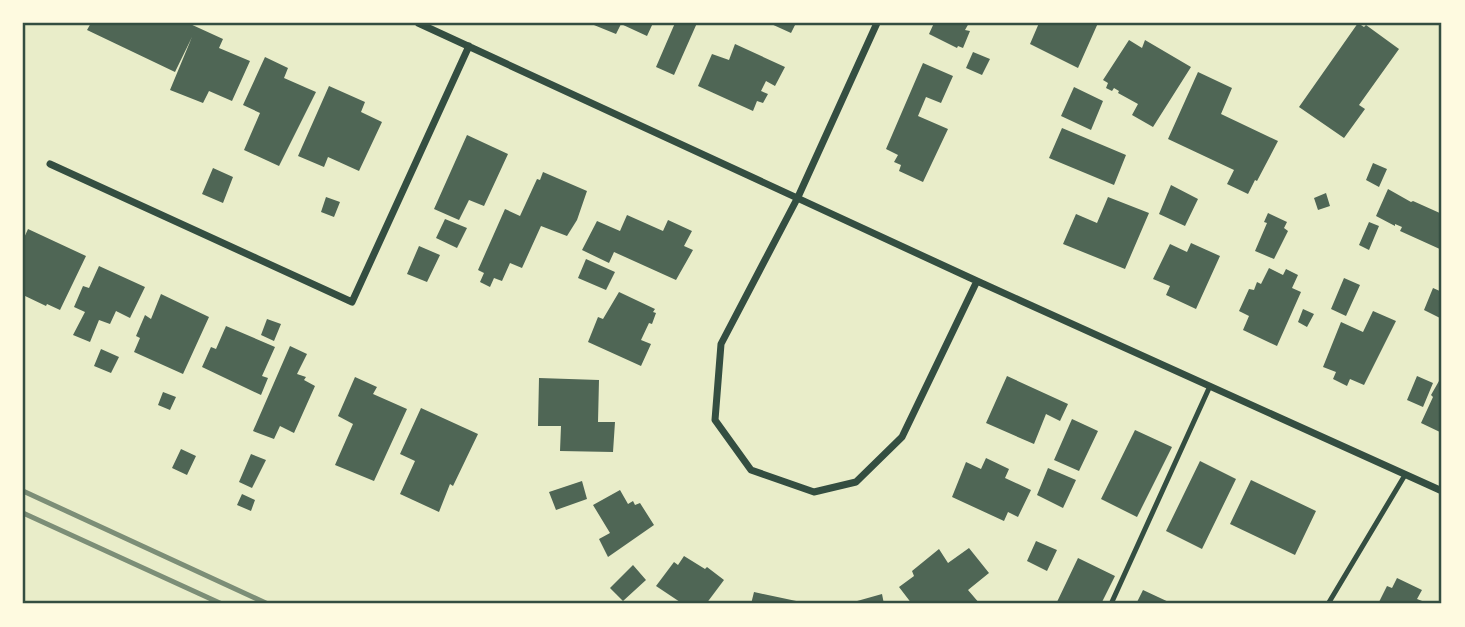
<svg xmlns="http://www.w3.org/2000/svg" width="1465" height="627" font-family="Helvetica,sans-serif">
  <style>
    .building { fill: #4f6655 }
    .lines { fill: none; stroke-linecap: round; stroke-linejoin: round }
    .service { stroke: #344e41; stroke-width: 5 }
    .minor { stroke: #344e41; stroke-width: 7 }
    .rail { stroke: #7c8e77; stroke-width: 5 }
    .neatline { fill: none; stroke: #344e41; stroke-width: 2.5 }
  </style>
  <rect width="100%" height="100%" fill="#e9edc9"/>
  <path class="building" d="M91,23H188L223,39L219,48L250,61L232,101L209,91L203,103L170,90L192,37L175,72L87,30Z
    M589,23H653L647,36L621,24L616,34Z
    M675,23H697L674,75L656,67Z
    M769,23H796L791,33Z
    M934,23H969L965,30L970,31L963,48L958,46L957,48L929,34Z
    M1039,23H1098L1078,68L1030,44Z
    M1358,23L1364,27L1366,25L1399,49L1359,105L1365,109L1344,138L1299,107Z
    M1129,40L1142,48L1145,40L1191,67L1153,127L1132,115L1138,104L1118,93L1119,91L1114,88L1112,91L1106,88L1108,83L1103,80Z
    M735,44L785,67L775,86L766,81L761,91L768,94L763,103L757,101L753,111L698,86L712,54L729,60Z
    M973,52L990,59L982,75L966,68Z
    M265,57L288,68L284,78L316,92L279,166L244,150L260,113L243,105Z
    M923,63L953,76L941,103L926,97L918,116L948,129L923,182L899,171L901,165L894,162L898,155L886,149Z
    M1198,72L1232,88L1221,114L1278,141L1257,181L1255,180L1248,194L1227,184L1234,170L1168,139Z
    M329,86L365,102L361,112L382,122L359,171L328,157L324,167L298,156Z
    M1074,87L1103,101L1091,130L1061,116Z
    M1062,128L1126,155L1114,185L1049,158Z
    M467,135L508,154L484,206L469,200L459,220L434,209Z
    M1373,163L1387,169L1379,187L1366,180Z
    M213,168L233,177L223,203L202,194Z
    M543,172L587,191L577,220L567,236L541,226L522,268L510,263L502,281L494,278L490,287L480,282L484,273L478,270L505,209L520,216L537,179L540,180Z
    M1171,185L1198,199L1185,226L1159,214Z
    M1388,189L1411,202L1413,201L1442,214V250L1400,231L1402,227L1395,224V226L1376,216Z
    M1326,193L1330,206L1318,210L1314,198Z
    M326,197L340,202L334,217L321,212Z
    M1108,197L1149,213L1125,269L1063,244L1076,214L1097,223Z
    M1268,213L1287,222L1284,228L1288,231L1274,259L1255,251L1267,223L1264,222Z
    M627,215L663,231L668,220L692,231L684,246L693,250L676,280L614,252L609,263L582,250L597,221L620,231Z
    M445,219L467,228L457,248L436,238Z
    M1369,222L1379,226L1369,250L1359,245Z
    M28,229L86,256L60,310L47,304L46,306L23,295V240Z
    M1191,243L1220,256L1196,309L1166,295L1170,286L1153,279L1170,244L1187,252Z
    M419,246L440,255L427,282L407,274Z
    M586,259L615,272L606,290L578,278Z
    M99,266L145,287L130,318L116,311L110,324L99,320L90,342L73,335L85,312L74,307L83,286L89,288Z
    M1269,268L1283,275L1286,269L1298,275L1292,288L1301,292L1277,346L1243,330L1249,316L1239,311L1249,289L1254,290L1257,282L1261,284Z
    M1344,278L1360,285L1346,316L1331,309Z
    M1433,288L1442,292V319L1424,310Z
    M619,292L655,309L653,312L656,313L652,324L649,323L641,340L651,344L641,366L588,342L598,317L603,319Z
    M161,294L209,317L183,374L134,352L140,338L136,336L145,315L151,319Z
    M1303,309L1314,314L1307,327L1298,322Z
    M1373,311L1396,321L1364,385L1350,379L1347,386L1333,379L1336,372L1323,367L1341,322L1363,332Z
    M267,319L281,324L274,341L261,335Z
    M226,326L275,347L262,376L268,378L261,395L202,367L211,347L216,349Z
    M290,346L307,354L297,374L306,377L304,380L315,386L294,433L280,426L274,439L253,431Z
    M101,349L119,357L111,373L94,366Z
    M1007,376L1068,404L1060,421L1046,414L1034,444L986,423Z
    M1417,376L1433,383L1423,407L1407,400Z
    M355,377L377,387L373,394L407,409L374,481L335,465L353,424L338,416Z
    M539,378L599,380L598,422H615L613,452L560,451L561,426H538Z
    M1439,381L1442,382V433L1421,423L1433,397L1431,395Z
    M163,392L176,397L170,410L158,405Z
    M421,408L478,434L453,486L450,484L439,512L400,494L415,461L400,454Z
    M1072,419L1098,431L1079,471L1054,460Z
    M1135,430L1172,447L1137,517L1101,499Z
    M181,449L196,456L187,475L172,468Z
    M251,454L266,460L252,488L239,482Z
    M986,458L1009,469L1005,478L1031,490L1018,517L1008,512L1004,521L952,497L966,462L981,469Z
    M1200,461L1236,479L1202,549L1166,531Z
    M1048,468L1076,480L1063,508L1037,495Z
    M1251,480L1316,511L1295,555L1230,524Z
    M582,481L587,499L556,510L549,492Z
    M620,490L628,504L633,501L635,505L640,503L654,525L608,557L599,539L610,533L593,505Z
    M242,494L255,500L251,511L237,505Z
    M1036,541L1057,550L1047,571L1027,561Z
    M969,548L989,573L968,590L980,604H912L899,587L914,576L912,571L939,549L948,563Z
    M684,556L705,569L707,567L724,580L706,604H683L656,586L674,562L678,565Z
    M1078,558L1115,576L1101,604H1056Z
    M633,565L646,580L623,601L610,588Z
    M1397,578L1422,590L1417,599L1430,604H1378L1387,586L1392,588Z
    M1143,590L1173,604H1136Z
    M754,592L801,602L800,604H751Z
    M882,594L884,604H850V603Z"/>
  <g class="lines">
    <path class="service" d="M1111,604L1210,386
      M1328,604L1405,475"/>
    <path class="minor" d="M418,23L977,281L1442,491
      M877,23L798,197L721,344L715,420L751,470L814,492L856,482L902,437L977,281
      M50,164L352,302L469,46"/>
    <path class="rail" d="M23,491L268,604
      M23,513L222,604"/>
  </g>
  <rect width="1465" height="627" fill="none" stroke="#fefae0" stroke-width="49"/>
  <rect x="24" y="24" width="1416" height="578" class="neatline"/>
</svg>
